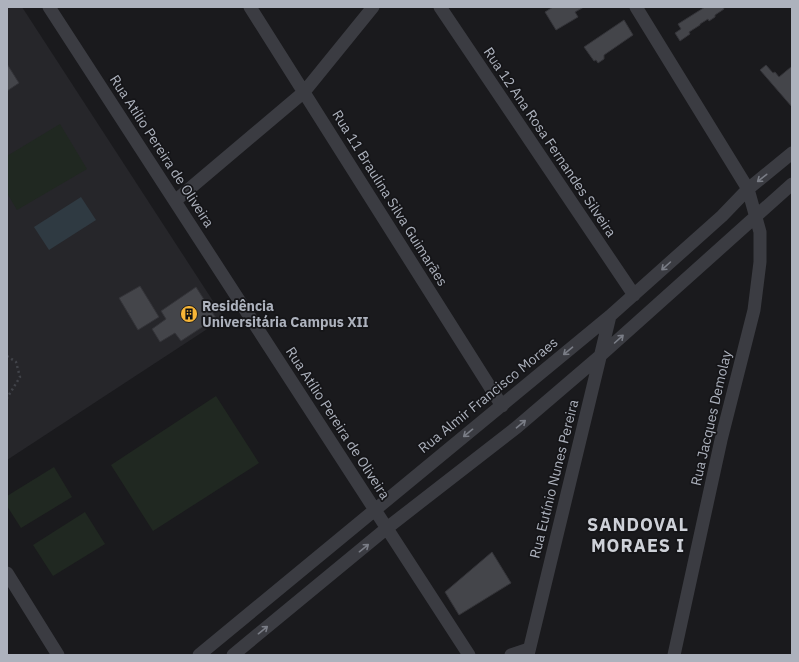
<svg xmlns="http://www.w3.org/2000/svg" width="799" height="662" font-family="'IBM Plex Sans',sans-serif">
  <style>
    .built { fill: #26262a }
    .green { fill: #202821 }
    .water { fill: #2f3a42 }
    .building { fill: #44454a; stroke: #343439 }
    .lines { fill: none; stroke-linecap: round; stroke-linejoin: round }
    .path { stroke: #414349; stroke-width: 2.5; stroke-dasharray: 2 3; stroke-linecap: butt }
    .street { stroke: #3b3c42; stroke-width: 13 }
    .oneway { stroke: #7a7d86 }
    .labels { text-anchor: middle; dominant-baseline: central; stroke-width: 3.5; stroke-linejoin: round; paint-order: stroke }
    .street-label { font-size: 14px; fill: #adb2bd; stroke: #151518 }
    .poi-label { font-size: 14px; font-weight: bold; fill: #adb2bd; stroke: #151518; text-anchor: start }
    .district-label { font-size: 18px; font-weight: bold; letter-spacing: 1px; fill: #ced1d8; stroke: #151518 }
  </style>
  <rect width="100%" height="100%" fill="#1a1a1d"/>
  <path class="built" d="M7,7H22L224,318L7,460Z"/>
  <path class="green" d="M60,124L87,169L17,210L7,193V156Z
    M216,396L259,463L153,531L111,465Z
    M54,467L72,497L21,528L7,506V496Z
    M85,512L105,544L53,576L33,545Z"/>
  <path class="water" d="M81,197L96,220L49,250L34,227Z"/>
  <path class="building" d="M553,7H584L575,12L578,17L556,30L545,12Z
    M705,7H723L724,9L715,15V17L709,21L708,19L700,24V25L689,32L690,34L680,41L675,33L681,29L678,24Z
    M624,20L633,35L604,55V59L598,63L596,60L594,61L584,47Z
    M7,64L19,83L7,91Z
    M766,65L773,73L775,72L779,77L791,67L792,68V107L760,70Z
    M140,286L159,317L138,330L119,298Z
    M196,287L216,318L181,341L175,333L160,342L152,329L166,319L161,311Z
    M492,552L511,583L459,615L445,592Z"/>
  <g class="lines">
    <path class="path" d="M7,356L16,362L20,377L7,398"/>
    <path class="street" d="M49,7L469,655
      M250,7L502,406
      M440,7L634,295
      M636,7L748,189L760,232V262L754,310L721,440L674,655
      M175,201L304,92L373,7
      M7,573L58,655
      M199,655L610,316L722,216L748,189L792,153
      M233,655L387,528L517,427L600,356L792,184
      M511,655L529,649
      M528,655L610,316"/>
  </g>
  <defs><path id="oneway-shaft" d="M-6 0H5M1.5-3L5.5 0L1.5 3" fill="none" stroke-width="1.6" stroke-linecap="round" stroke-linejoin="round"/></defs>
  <g class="oneway">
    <use href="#oneway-shaft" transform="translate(762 178) rotate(142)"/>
    <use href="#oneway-shaft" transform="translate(666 266) rotate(138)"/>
    <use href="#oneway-shaft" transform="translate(619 339) rotate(-42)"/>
    <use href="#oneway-shaft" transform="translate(568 351) rotate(140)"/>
    <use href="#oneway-shaft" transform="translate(521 424) rotate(-40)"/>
    <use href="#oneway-shaft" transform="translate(468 433) rotate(141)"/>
    <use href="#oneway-shaft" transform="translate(364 548) rotate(-39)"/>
    <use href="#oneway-shaft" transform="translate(263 630) rotate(-39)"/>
  </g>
  <defs>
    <g id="building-disc" transform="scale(0.9)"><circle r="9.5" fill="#f8b637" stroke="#151518"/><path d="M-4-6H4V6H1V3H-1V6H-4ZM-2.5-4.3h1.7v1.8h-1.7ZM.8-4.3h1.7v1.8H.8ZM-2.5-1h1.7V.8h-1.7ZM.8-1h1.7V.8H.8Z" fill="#111"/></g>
  </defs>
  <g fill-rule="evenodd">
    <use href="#building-disc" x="189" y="314"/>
  </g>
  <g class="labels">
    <g class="street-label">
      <text transform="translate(550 142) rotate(56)">Rua 12 Ana Rosa Fernandes Silveira</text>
      <text transform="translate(162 151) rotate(57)">Rua Atílio Pereira de Oliveira</text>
      <text transform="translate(390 198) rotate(58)">Rua 11 Braulina Silva Guimarães</text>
      <text transform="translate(488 395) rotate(-39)">Rua Almir Francisco Moraes</text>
      <text transform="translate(711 418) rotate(-77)">Rua Jacques Demolay</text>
      <text transform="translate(338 423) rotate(57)">Rua Atílio Pereira de Oliveira</text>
      <text transform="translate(554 479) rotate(-76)">Rua Eutínio Nunes Pereira</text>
    </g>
    <g class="poi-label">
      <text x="202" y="306">Residência<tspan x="202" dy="16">Universitária Campus XII</tspan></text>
    </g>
    <g class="district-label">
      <text x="638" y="524">SANDOVAL<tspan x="638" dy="21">MORAES I</tspan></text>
    </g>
  </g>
  <rect width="799" height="662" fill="none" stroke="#adb2bd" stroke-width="16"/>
</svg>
